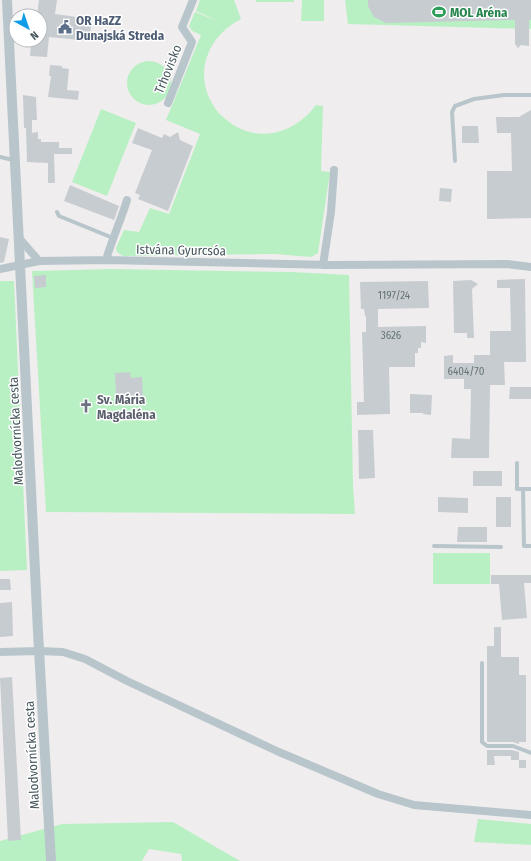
<svg xmlns="http://www.w3.org/2000/svg" width="531" height="861" font-family="'Fira Sans Condensed',sans-serif">
  <style>
    .green { fill: #b9f0c3 }
    .building { fill: #c7ccd1 }
    .lines { fill: none; stroke-linecap: round; stroke-linejoin: round }
    .service { stroke: #b8c6cc; stroke-width: 4 }
    .minor { stroke: #b8c6cc; stroke-width: 8 }
    .tertiary { stroke: #b8c6cc; stroke-width: 10 }
    .labels { text-anchor: middle; dominant-baseline: central; stroke-width: 3; stroke-linejoin: round; paint-order: stroke }
    .number-label { font-size: 11px; fill: #667479 }
    .leisure-label { font-size: 13px; font-weight: bold; fill: #27864d; stroke: #fff; text-anchor: start }
    .service-label { font-size: 13px; font-weight: bold; fill: #4e5e75; stroke: #fff; text-anchor: start }
    .street-label { font-size: 13px; fill: #45565c; stroke: #fff }
    .worship-label { font-size: 13px; font-weight: bold; fill: #5b616d; stroke: #fff; text-anchor: start }
  </style>
  <rect width="100%" height="100%" fill="#f0edee"/>
  <path class="green" d="M200,0H234L241,19C213,33 196,64 208,95C211,102 215,110 221,115C251,145 292,137 316,105L323,106L321,171L330,172L318,253L311,257L275,254L123,256L117,252L116,248L124,230L139,232L150,208L169,214L200,134L166,120L201,35L192,31L189,26L195,12L218,21L196,11Z
    M256,0H294V2H256Z
    M302,0H324V21H301Z
    M345,0H531V29L348,24Z
    M127 83a22 22 0 1 1 44 0a22 22 0 1 1-44 0Z
    M101,109L136,123L107,196L72,182Z
    M110,269L291,272L349,275L353,485L355,514L46,512L32,271Z
    M0,281H14L27,570L0,571Z
    M433,553H490V584H433Z
    M478,819L531,824V845L474,842Z
    M173,822L240,861H182L181,854L149,849L142,861H0V841L62,824Z"/>
  <path class="building" d="M39,0H57L55,14L92,19L89,41L49,37L47,57L30,56L31,44L40,43V16H37Z
    M368,0H531V20H529V46L521,45L518,48L515,44V20L386,23L374,17L368,6Z
    M50,65L62,66V68L69,69L67,90L79,91L78,100L48,97L51,76H49Z
    M23,95L36,97L37,120H32V133L38,132V139H41V142H59V148H72V154H54L55,183H48V163L27,162L26,128H24Z
    M531,110V218L487,219V171H512L511,133H497L496,117H519Z
    M462,126H478L479,143H462Z
    M138,128L162,138L164,134L170,137L178,132L180,140L193,146L168,211L138,199L140,195L135,193L152,150L132,143Z
    M70,185L119,206L114,220L64,201Z
    M440,188L452,189L451,202L439,201Z
    M0,237L9,239L4,262L0,263Z
    M46,275V287L35,288L34,276Z
    M525,279L526,362H504L505,385H490L489,458H451L452,438L470,439L471,389H464V379H444V356L453,355V363H474V355H490V331H511L510,288H497V280Z
    M471,280L478,284L472,289L474,338H467V333H454L453,281Z
    M428,281L429,308L378,309V327L426,326V343L421,342V348H418V353H415V367H389L390,414L357,415V402H364L362,332H366V316H365L364,309H361L360,282Z
    M130,372L131,378L142,377L143,398L132,399L133,401L121,402V397L116,398L115,373Z
    M510,387H531V399H509Z
    M410,394L432,395L431,415L423,414V413H410Z
    M358,430H373L375,478L359,479Z
    M473,471H502V486H473Z
    M438,497L468,498V513L438,512Z
    M496,497H511V527H496Z
    M458,527H487V542H457Z
    M491,575H531V583H524L527,618L502,620L499,584H491Z
    M0,579H10L11,590H0Z
    M12,602L13,636L0,637V603Z
    M494,627H501V657H519V675H526V742H519V744L513,742H488L487,741V646H494Z
    M12,677L21,840L8,841L0,678Z
    M487,750H512L519,752V760H511V756H494L495,765H487Z
    M519,760H526V768H519Z"/>
  <g class="lines">
    <path class="service" d="M0,157L13,160
      M455,161L452,112L455,106L474,99L504,95H531
      M57,212L59,216L113,238
      M517,463V489H531
      M523,489L524,546H531
      M434,546L501,547
      M482,663V742L487,746H513L531,753"/>
    <path class="minor" d="M168,103L192,42L182,27L193,0
      M19,238L39,261
      M106,260C112,239 121,220 127,200
      M323,265L331,212L334,170
      M0,269L39,261L106,260L333,265L507,264L531,267
      M0,652L39,651L63,652L85,659L127,681L279,752L378,794L414,805L531,815"/>
    <path class="tertiary" d="M7,0L38,632L51,861"/>
  </g>
  <defs>
    <g id="stadium-bare" transform="scale(1.08)"><path d="M0-5a6.5 5 0 1 0 0 10a6.5 5 0 1 0 0-10ZM-3.5-1.8h7v3.6h-7Z" fill="#2e9e5b" stroke="#fff" stroke-width="2.5" paint-order="stroke"/></g>
    <g id="civic-bare" transform="scale(1.08)"><path d="M-.6-6.5H3V-4.5H.6V-3L4-1V1h2V6H-6V1h2V-1L-.6-3ZM-1.2 2.5V6h2.4V2.5Z" fill="#5c6f8a" stroke="#fff" stroke-width="2.5" paint-order="stroke"/></g>
    <g id="church-bare" transform="scale(1.08)"><path d="M-1.2-6h2.4v3.5h3.3v2.4h-3.3V6h-2.4V-.1h-3.3v-2.4h3.3Z" fill="#6b7280" stroke="#fff" stroke-width="2.5" paint-order="stroke"/></g>
  </defs>
  <g fill-rule="evenodd">
    <use href="#stadium-bare" x="439" y="12"/>
    <use href="#civic-bare" x="65" y="27"/>
    <use href="#church-bare" x="86" y="406"/>
  </g>
  <g class="labels">
    <g class="number-label">
      <text x="394" y="295">1197/24</text>
      <text x="391" y="335">3626</text>
      <text x="466" y="371">6404/70</text>
    </g>
    <g class="leisure-label">
      <text x="450" y="12">MOL Aréna</text>
    </g>
    <g class="service-label">
      <text x="76" y="20">OR HaZZ<tspan x="76" dy="15">Dunajská Streda</tspan></text>
    </g>
    <g class="street-label">
      <text transform="translate(168 69) rotate(-68)">Trhovisko</text>
      <text transform="translate(181 250) rotate(1)">Istvána Gyurcsóa</text>
      <text transform="translate(16 431) rotate(-93)">Malodvornícka cesta</text>
      <text transform="translate(32 755) rotate(-93)">Malodvornícka cesta</text>
    </g>
    <g class="worship-label">
      <text x="97" y="399">Sv. Mária<tspan x="97" dy="15">Magdaléna</tspan></text>
    </g>
  </g>
  <g transform="translate(28 28) rotate(140)"><circle r="19" fill="#ffffff" stroke="#b5bbbe"/>
  <path d="M0-3L7 15L0 10L-7 15Z" fill="#119ce7"/>
  <text y="-6" font-size="11" font-weight="bold" text-anchor="middle" fill="#45565c">N</text>
  </g>
</svg>
